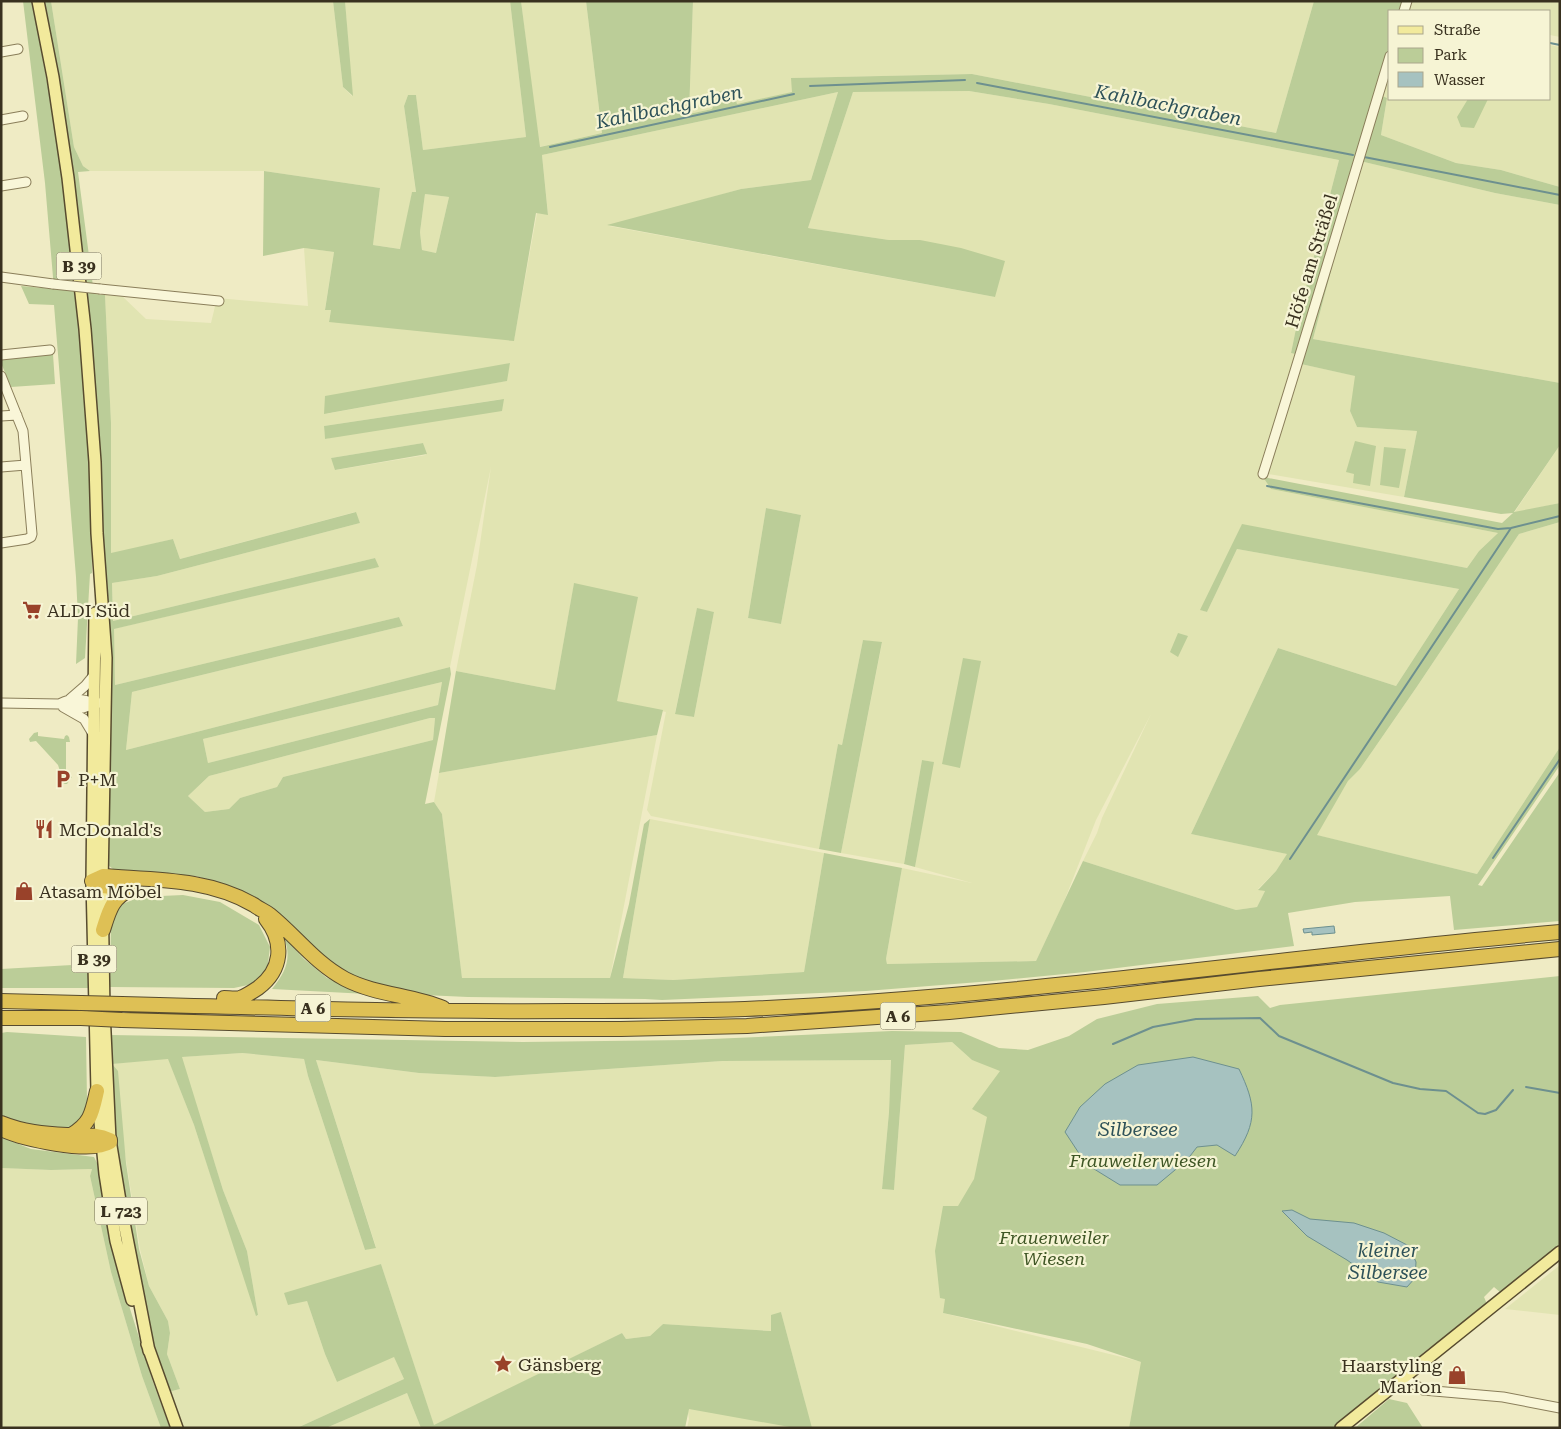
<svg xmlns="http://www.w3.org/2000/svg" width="1561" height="1429" font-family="'Roboto Serif',serif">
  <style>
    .farmland { fill: #e1e4b2; fill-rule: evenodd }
    .green { fill: #bbcd98; fill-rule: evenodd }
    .water { fill: #a6c2c0; stroke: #6d908f }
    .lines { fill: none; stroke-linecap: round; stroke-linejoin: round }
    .stream { stroke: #6d908f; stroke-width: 2 }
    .minor-casing { stroke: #8a7e5a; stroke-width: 11 }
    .major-casing { stroke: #574b2f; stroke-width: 14 }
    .highway-casing { stroke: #574b2f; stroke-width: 16 }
    .minor { stroke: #f9f6d8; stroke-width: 9 }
    .major { stroke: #f2ea9c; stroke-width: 11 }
    .highway { stroke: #dec055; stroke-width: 14 }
    .minor-bridge-casing { stroke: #8a7e5a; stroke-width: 11; stroke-linecap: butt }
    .highway-bridge-casing { stroke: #574b2f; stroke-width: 16; stroke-linecap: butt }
    .minor-bridge { stroke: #f9f6d8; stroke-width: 9 }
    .highway-bridge { stroke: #dec055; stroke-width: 14 }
    .labels { text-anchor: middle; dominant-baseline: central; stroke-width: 4.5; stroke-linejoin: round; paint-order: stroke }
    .shield { fill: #f6f4d4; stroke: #726c55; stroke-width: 1 }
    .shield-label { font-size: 16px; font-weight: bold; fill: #39311f }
    .street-label { font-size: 18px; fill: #39311f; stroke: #f6f4d4 }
    .poi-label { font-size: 18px; fill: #39311f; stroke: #f6f4d4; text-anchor: start }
    .park-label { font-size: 18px; font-style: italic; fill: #3f5625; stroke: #f6f4d4 }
    .water-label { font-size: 19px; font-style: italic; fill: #2e5259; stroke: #f6f4d4 }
  </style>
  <rect width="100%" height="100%" fill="#efebc4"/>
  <path class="farmland" d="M51,1H333L343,87L352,96L345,1H510L526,137L423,150L416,95H408L404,106L416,193H412L401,249L373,245L380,188L264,171H90L83,166L74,147Z
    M521,1H586L602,133L539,147Z
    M693,1H1314L1276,133L972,74L792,78L793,92L737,104L734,88L715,97L712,109L689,114Z
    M1409,1H1560V37L1550,35V11H1406Z
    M1550,45L1560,47V187L1501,170L1456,163L1381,135L1387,98L1379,95L1390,62V99H1550Z
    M969,91L1049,104L1339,160L1299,314L1291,353L1304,356L1301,364L1356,376L1350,411L1357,427L1417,431L1404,497L1262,473L1271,489L1498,533L1479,551L1467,568L1242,525L1201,610L1207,612L1237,549L1459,589L1396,686L1278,648L1191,834L1288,854L1276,871L1258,889L1265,891L1257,907L1236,910L1083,861L1097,833L1102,818L1151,714L1096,820L1063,904L1036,961L887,964L886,959L902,868L972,883L915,867L933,762L922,760L904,864L841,853L882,643L863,640L842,745L838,744L819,849L651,816L647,810L666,712L617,701L574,584L555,690L456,671L477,565L491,467L450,667L126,750L132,692L403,626L399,617L115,685L113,629L378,567L375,558L113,621L112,583L157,576L360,523L355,512L180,559L173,539L111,554V423L105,295L122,296L146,319L211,323L217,298L308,306L304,248L334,252L325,309L331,310L329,321L514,340L537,213L548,214L542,155L838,92L811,180L741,189L609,226L995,297L920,240H889L808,228L853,92ZM510,363L506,381L325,414ZM503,399L325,439L324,426ZM423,443L426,455L336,470L331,458ZM766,508L801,515L781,624L748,618ZM697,609L714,612L694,717L675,713Z
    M1360,161L1495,193L1560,205V383L1313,339Z
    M425,194L449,197L436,253L422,250L420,232Z
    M1560,445V503L1514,513Z
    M1560,522V747L1477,874L1316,835L1348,781L1360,769L1416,688L1519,534Z
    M442,682L438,705L208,763L203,739Z
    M430,718H435L433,740L283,777L277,787L240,798L229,809L205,812L188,796L209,776Z
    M657,735L610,978L462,979L442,814L434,802L439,773Z
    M650,819L824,853L804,972L673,980L623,978Z
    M952,1042L972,1060L1024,1075L968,1209L943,1313L1142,1362L1129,1428H687L689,1419L683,1381L805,1402L781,1312L772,1331L663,1324L650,1336L626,1339L622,1333L434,1426L381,1264L307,1301L325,1354L337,1382L394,1356L404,1379L297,1428H180L168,1392L180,1389L167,1354L170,1333L168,1321L149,1286L140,1249L111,1064L168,1058L194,1125L257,1316L258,1315L247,1251L223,1190L181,1057L242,1053L304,1059L308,1076L365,1250L376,1247L316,1060L419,1073L495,1077L722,1061L891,1060L889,1112L882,1189L894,1190L905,1045Z
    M1,1168L51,1170L92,1169L90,1176L111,1272L142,1376L161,1428H1Z
    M1560,1265V1315L1505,1309Z
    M407,1393L421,1428H326Z"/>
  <path class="green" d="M23,1H32L57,136L76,292L84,386L91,478L92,573L90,574L85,658L76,664L78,618L76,577L54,305L29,304L21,286L54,289L45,183Z
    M42,1H51L74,147L83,166L90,171L78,172L94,294L105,295L111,423V553L173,539L180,559L356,512L360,523L157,576L112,583L113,621L375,558L379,567L114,629L115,685L399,617L403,626L132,692L126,750L450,667L451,674L425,804L434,802L442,814L462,978H610L629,904L644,824L650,819L623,978L673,980L804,972L824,853L902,868L886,959L887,964L1036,961L1083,861L1236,910L1257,907L1265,891L1258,890L1276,871L1287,854L1191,834L1278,648L1396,686L1459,589L1237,549L1207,612L1200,610L1242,524L1467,568L1479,551L1498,533L1271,489L1263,477L1502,523L1513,513L1501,514L1404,497L1417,431L1357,427L1350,411L1355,376L1301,364L1303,356L1291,353L1299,314L1339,160L1049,104L969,91L853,92L808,228L889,240H920L961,248L1005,261L995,297L607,225L741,189L811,180L838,92L542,155L548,215L536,213L514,341L329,322L331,310H325L334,252L304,248L263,256L264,171L380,188L373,245L400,249L412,192H416L404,106L408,95H416L423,150L526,137L510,1H521L540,147L602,133L586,1H693L689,114L712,109L718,92L733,88L737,104L792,92L791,78L972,74L1276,133L1314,1H1409L1406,11H1390V62L1380,95L1387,98L1381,135L1456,163L1501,170L1560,187V205L1495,193L1360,161L1313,339L1560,383V445L1514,512L1560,503V522L1519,534L1416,688L1360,769L1348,781L1317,835L1477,874L1560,747V765L1478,885L1482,886L1560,772V921L1454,930L1450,896L1355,902L1288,913L1294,946L1085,972L992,981L866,991L662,1000L645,999L468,997L424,995L390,989L359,978L331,964L293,929L246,893L196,876L120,873L113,869L108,865L106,856L99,484ZM425,194L449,197L436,253L422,250L420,232ZM442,682L438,705L208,763L203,739ZM430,718H435L433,740L283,777L277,787L240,798L229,809L205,812L188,796L209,776Z
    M333,1H345L353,96L343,87Z
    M1468,99H1488L1474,128L1461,127L1457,117Z
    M53,354L55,384L11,387L1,363L3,357Z
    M510,363L507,381L324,414L325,396Z
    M504,399L502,411L325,439L324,426Z
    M1355,441L1376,446L1370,486L1353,483L1354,474L1346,472Z
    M423,443L427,454L335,470L331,458Z
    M1384,447L1406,449L1399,488L1380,485Z
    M766,508L801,515L781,624L748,618Z
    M574,583L638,597L617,701L663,710L657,735L439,773L456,671L555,690Z
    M697,608L714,612L694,717L675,714Z
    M1178,633L1188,636L1178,657L1170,652Z
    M863,640L882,642L841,853L819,849L838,744L842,745Z
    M963,658L981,661L960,768L942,764Z
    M38,732V736L64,739L65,736L67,735L69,737L70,742H66V773L72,777L67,784H64L60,780L62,777L58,765L36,741L30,742L29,739L34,733Z
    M922,760L934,762L915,867L904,864Z
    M183,895L220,902L259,925L270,947L267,971L259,979L248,985L234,988L110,987L111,920L120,905L140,897Z
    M284,937L304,959L327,978L367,994L272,989C286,972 292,958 284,937Z
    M90,964L88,988H1V969Z
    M1560,976V1246L1501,1293L1494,1287L1484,1297L1487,1304L1446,1337L1428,1349L1334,1428H1129L1141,1362L1087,1344L943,1313L945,1299L940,1298L935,1251L943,1206H958L974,1179L987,1117L972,1109L1000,1071L972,1060L952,1042L905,1045L894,1190L882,1189L889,1112L891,1060L722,1061L495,1077L419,1073L316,1060L376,1248L365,1250L308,1076L304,1059L242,1053L182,1057L223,1190L247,1251L258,1315L256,1316L194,1125L168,1059L112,1064L118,1071L126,1163L139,1249L149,1286L168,1321L170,1333L167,1354L180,1389L168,1392L151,1341L123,1201L114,1123L111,1035L523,1042L688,1040L892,1031L961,1032L999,1048L1028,1050L1069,1036L1097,1019L1157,1004L1258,996L1270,1008L1280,1005Z
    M7,1032L86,1037L87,1101L82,1121C79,1123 76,1126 72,1128C55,1135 17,1122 1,1115V1033Z
    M1,1137L31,1149L94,1157L99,1167L106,1219L116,1264L153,1382L170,1428H161L142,1376L111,1272L90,1176L92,1169L51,1170L1,1168Z
    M381,1264L434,1425L622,1333L626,1339L650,1336L663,1324L771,1331V1315L781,1312L812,1428H795L689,1409L685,1428H421L407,1393L326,1428H297L404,1379L394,1357L337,1382L325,1354L307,1301L288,1305L284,1293Z
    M1389,1399L1407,1403L1423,1428H1355Z"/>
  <path class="water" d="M1334,926L1335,933L1312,935V932L1304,933L1303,929Z
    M1193,1057L1239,1069C1256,1105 1258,1121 1235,1156L1217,1145L1197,1147L1187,1160L1157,1185H1120L1086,1164L1065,1132L1080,1107L1105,1084L1138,1065Z
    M1292,1210L1310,1219L1354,1223L1384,1233L1409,1246L1416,1262L1415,1278L1407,1287L1378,1282L1347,1260L1307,1236L1282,1211Z"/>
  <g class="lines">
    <path class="stream" d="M1550,43L1560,45
      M977,83L1353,155
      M810,86L965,80
      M550,147L794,94
      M1364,157L1560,195
      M1267,486L1498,529L1511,528
      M1493,858L1560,759
      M1290,859L1511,528L1560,516
      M1113,1044L1153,1027L1196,1019L1260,1018L1279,1036L1393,1083L1420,1089L1446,1091L1478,1113L1485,1114L1496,1110L1513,1090
      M1526,1087L1560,1093"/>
    <g class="minor-casing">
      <path id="minor" d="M1404,11L1407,1
        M1,52L18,49
        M1,120L23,116
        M1,186L26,182
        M1,277L53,284
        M100,289L219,301
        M1,355L50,350
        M1,376L23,431L32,534L31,537L27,539L1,543
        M1,416L17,415
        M1,467L26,465
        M1263,474C1307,335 1348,195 1390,56
        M70,699L85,686L94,675
        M1,703L59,704L83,708L89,706L96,701
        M59,704C74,697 81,698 97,704
        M63,707L84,719L93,734
        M1405,1376L1409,1381L1423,1390L1503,1397L1560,1408"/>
    </g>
    <g class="major-casing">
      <path id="major" d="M38,1L53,77L68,178L85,329L95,462L97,533L106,658L102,886L104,1011L110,1140L121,1207L149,1351
        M95,613L92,881L97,1091L105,1174L110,1206L116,1241L132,1300
        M147,1344L177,1428
        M1341,1428L1560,1252"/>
    </g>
    <g class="highway-casing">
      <path id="highway" d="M131,889L102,886L92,881L103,876C154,880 208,878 254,905C259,909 265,911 270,915C296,936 315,963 345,979C376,995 412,995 443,1008
        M103,930C109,911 112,897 132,889
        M224,998C229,998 235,999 240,998C246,996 252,992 258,988C282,970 285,943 266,919
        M1,1001L81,1003
        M122,1004C272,1008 422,1012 571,1011C629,1011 687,1011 745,1009C1018,997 1288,956 1560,932
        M1,1018H81
        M122,1020L445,1029H621L747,1026L949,1012L1104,997L1259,979L1560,949
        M1,1123C23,1132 44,1134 67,1135C82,1136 95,1133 110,1140V1142C90,1154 22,1139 1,1129
        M71,1135C91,1123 92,1113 97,1091"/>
    </g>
    <use href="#minor" class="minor"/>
    <use href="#major" class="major"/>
    <use href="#highway" class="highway"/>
    <g class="minor-bridge-casing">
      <path id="minor-bridge" d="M53,284L100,289"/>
    </g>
    <g class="highway-bridge-casing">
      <path id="highway-bridge" d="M81,1003L122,1004
        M81,1018L122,1020"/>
    </g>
    <use href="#minor-bridge" class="minor-bridge"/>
    <use href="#highway-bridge" class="highway-bridge"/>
  </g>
  <defs>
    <g id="supermarket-bare" transform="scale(1.5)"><path d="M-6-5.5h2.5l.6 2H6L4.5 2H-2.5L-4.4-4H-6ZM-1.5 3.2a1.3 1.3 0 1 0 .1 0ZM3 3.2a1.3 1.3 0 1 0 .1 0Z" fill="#99422a" stroke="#f6f4d4" stroke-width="2.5" paint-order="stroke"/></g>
    <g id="parking-bare" transform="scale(1.5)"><path d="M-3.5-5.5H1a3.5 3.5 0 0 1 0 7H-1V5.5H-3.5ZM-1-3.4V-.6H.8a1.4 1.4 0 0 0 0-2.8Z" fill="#99422a" stroke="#f6f4d4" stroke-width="2.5" paint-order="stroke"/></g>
    <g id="restaurant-bare" transform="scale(1.5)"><path d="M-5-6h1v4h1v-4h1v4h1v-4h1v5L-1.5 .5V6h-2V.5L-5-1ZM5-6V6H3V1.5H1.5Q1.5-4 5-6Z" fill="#99422a" stroke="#f6f4d4" stroke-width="2.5" paint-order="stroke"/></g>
    <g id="shop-bare" transform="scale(1.5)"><path d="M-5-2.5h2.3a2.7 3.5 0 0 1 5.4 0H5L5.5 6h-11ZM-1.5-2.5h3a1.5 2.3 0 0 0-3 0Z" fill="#99422a" stroke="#f6f4d4" stroke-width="2.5" paint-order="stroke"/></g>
    <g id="sight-bare" transform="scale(1.5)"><path d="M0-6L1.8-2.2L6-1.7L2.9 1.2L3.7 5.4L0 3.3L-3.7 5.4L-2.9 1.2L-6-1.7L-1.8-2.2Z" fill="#99422a" stroke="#f6f4d4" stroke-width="2.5" paint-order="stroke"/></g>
  </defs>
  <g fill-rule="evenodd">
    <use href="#supermarket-bare" x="32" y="610"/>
    <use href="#parking-bare" x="63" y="779"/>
    <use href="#restaurant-bare" x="44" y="829"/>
    <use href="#shop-bare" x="24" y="891"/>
    <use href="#sight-bare" x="503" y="1364"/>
    <use href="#shop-bare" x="1457" y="1375"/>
  </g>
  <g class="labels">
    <g class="shield">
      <rect x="56.5" y="252.5" width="45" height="27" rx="4"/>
      <rect x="71.5" y="945.5" width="45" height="27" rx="4"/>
      <rect x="295.5" y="994.5" width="35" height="27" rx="4"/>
      <rect x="880.5" y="1002.5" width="35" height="27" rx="4"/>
      <rect x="95" y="1197.5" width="52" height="27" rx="4"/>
    </g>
    <g class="shield-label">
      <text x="79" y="266">B 39</text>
      <text x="94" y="959">B 39</text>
      <text x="313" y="1008">A 6</text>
      <text x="898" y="1016">A 6</text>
      <text x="121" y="1211">L 723</text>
    </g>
    <g class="street-label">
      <text transform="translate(1311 261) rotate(-73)">Höfe am Sträßel</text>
    </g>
    <g class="poi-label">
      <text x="47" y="610">ALDI Süd</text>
      <text x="78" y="779">P+M</text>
      <text x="59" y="829">McDonald's</text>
      <text x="39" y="891">Atasam Möbel</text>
      <text x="518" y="1364">Gänsberg</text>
      <text x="1442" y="1365" text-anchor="end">Haarstyling<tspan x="1442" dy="21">Marion</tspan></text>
    </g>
    <g class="park-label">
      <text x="1143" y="1160">Frauweilerwiesen</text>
      <text x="1054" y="1237">Frauenweiler<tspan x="1054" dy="21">Wiesen</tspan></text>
    </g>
    <g class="water-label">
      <text transform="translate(1168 105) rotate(11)">Kahlbachgraben</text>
      <text transform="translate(669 107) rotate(-12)">Kahlbachgraben</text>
      <text x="1138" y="1129">Silbersee</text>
      <text x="1388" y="1250">kleiner<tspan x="1388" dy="22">Silbersee</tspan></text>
    </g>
  </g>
  <rect width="1561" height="1429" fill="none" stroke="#39311f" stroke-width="5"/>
  <rect x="1388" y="10" width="162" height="90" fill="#f6f4d4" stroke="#aaa68c"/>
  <rect x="1398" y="26" width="25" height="8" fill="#f2ea9c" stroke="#aaa68c"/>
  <text x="1434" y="35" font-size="15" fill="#39311f">Straße</text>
  <rect x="1398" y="48" width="25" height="15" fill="#bbcd98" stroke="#aaa68c"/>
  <text x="1434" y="60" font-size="15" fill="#39311f">Park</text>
  <rect x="1398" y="72" width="25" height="15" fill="#a6c2c0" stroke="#aaa68c"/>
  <text x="1434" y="85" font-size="15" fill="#39311f">Wasser</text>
</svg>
